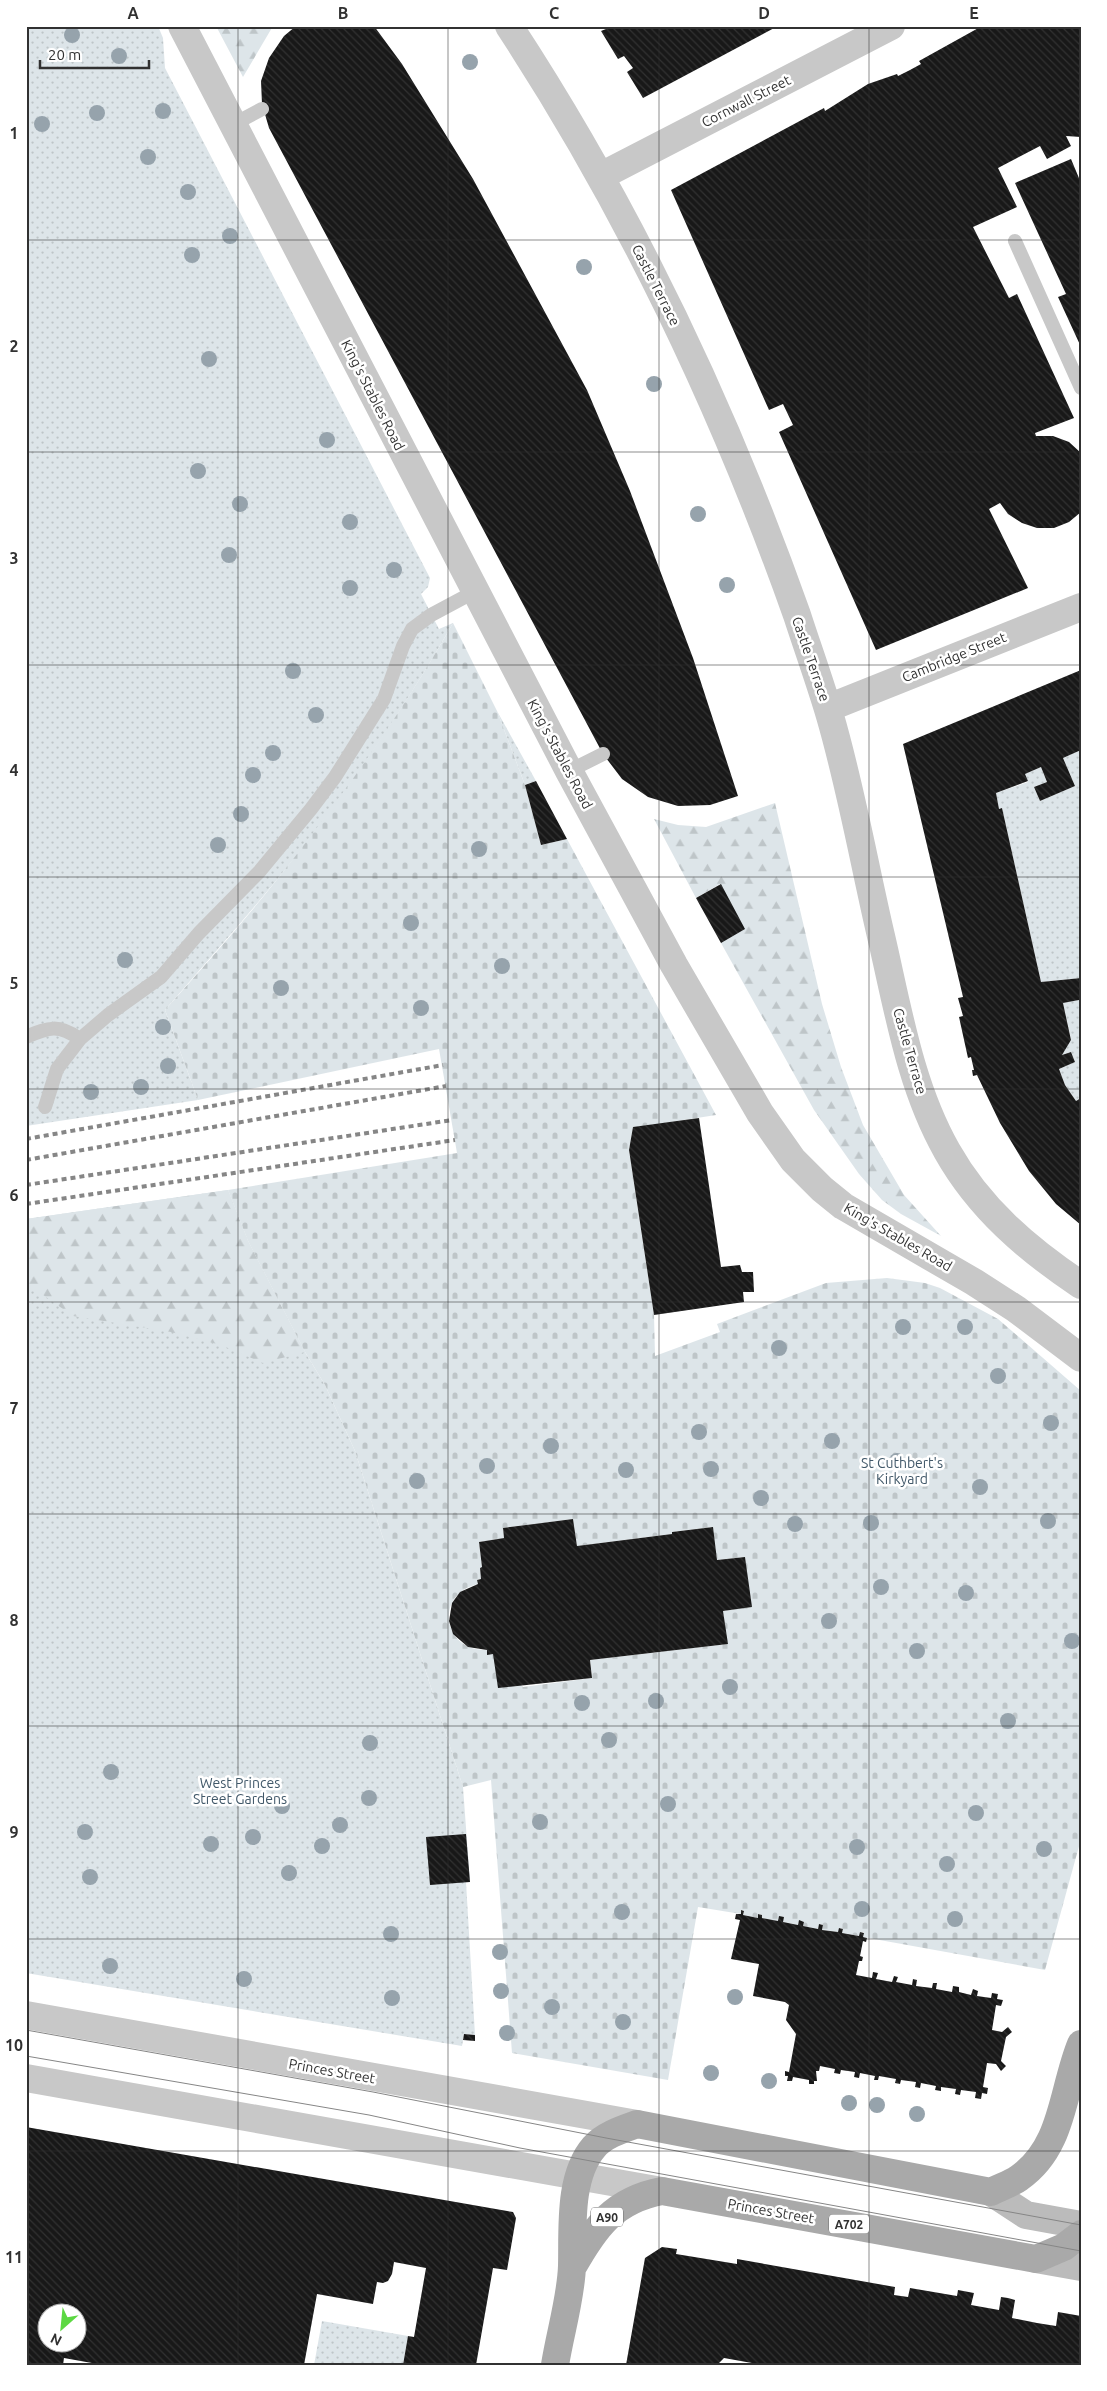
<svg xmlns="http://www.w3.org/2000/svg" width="1107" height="2391" font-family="Ubuntu,sans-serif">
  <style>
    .green { fill: url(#green-dots) }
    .forest { fill: url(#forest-firs) }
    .cemetery { fill: url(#cemetery-stones); fill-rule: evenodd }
    .building { fill: url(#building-back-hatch); fill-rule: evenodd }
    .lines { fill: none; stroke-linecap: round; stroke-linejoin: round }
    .lane { stroke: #c8c8c8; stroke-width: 14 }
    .street { stroke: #c8c8c8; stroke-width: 28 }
    .secondary { stroke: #bbb; stroke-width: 28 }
    .primary { stroke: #a9a9a9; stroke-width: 28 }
    .tram { stroke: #868686; stroke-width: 1 }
    .rail { stroke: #868686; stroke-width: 4; stroke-dasharray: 5 4; stroke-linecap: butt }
    .tree { fill: #96a3ac }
    .grid { fill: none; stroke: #313131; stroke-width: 1; stroke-opacity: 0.55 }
    .labels { text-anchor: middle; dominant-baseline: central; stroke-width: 5; stroke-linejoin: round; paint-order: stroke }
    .shield { fill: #fff; stroke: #6f6f6f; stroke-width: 1 }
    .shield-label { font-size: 12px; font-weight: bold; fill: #313131 }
    .street-label { font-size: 14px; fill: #313131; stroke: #fff }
    .park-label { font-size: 14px; fill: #415869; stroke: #fff }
    .neatline { fill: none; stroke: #313131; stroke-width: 2 }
    .grid-label { font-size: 16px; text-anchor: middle; font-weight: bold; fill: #313131 }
  </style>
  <defs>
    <pattern id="green-dots" width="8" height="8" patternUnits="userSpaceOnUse" patternTransform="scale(1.25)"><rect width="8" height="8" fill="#dde5e9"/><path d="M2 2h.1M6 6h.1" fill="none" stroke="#bec5c8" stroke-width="1.8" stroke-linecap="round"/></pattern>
    <pattern id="forest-firs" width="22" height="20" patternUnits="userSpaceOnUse" patternTransform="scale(1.25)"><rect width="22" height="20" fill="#dde5e9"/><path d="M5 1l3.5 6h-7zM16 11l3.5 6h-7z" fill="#bec5c8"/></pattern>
    <pattern id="cemetery-stones" width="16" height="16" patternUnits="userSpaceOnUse" patternTransform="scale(1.25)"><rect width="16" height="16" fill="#dde5e9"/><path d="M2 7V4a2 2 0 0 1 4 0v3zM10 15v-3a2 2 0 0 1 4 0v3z" fill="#bec5c8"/></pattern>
    <pattern id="building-back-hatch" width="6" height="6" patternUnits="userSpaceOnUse" patternTransform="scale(1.25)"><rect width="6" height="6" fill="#181818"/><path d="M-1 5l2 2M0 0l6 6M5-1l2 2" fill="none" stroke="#313131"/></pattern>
  </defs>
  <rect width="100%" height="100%" fill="#fff"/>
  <path class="green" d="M26,26H158L163,38L165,68L430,578L428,587L421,594L439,629L453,623C407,704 354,782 296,856C254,909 209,959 165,1010L198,1100L26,1126Z
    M497,711L536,781L525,785Z
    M1081,750V978L1041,982L1002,808L999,809L996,793L1028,782L1025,774L1041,767L1047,782L1034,787L1040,801L1075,786L1063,758Z
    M1079,1000L1081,1098L1076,1101L1065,1085L1059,1069L1075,1062L1071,1052L1062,1055L1071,1039L1063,1003Z
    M228,1190L248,1241L305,1352L325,1385L355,1451L463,1787L470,1882H466L475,2035L464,2034L462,2046L26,1973V1219Z
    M322,2321L408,2336L403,2365H314Z"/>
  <path class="forest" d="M216,26H273L243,77Z
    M775,803L822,1004L841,1067L863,1125L904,1195L941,1236L901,1214L882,1200L859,1174L814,1110L721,943L720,884L696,898L654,819L678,825L706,827Z
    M228,1190L248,1241L305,1352L263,1363L221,1345L171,1332L73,1316L26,1283V1219Z"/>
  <path class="cemetery" d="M453,623L497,711L525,785L541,845L567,839L716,1115L633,1128L629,1150L654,1315L655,1356L720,1332L717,1324L826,1283L887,1278L925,1283L940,1288L998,1319L1081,1391V1839L1045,1970L863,1937L864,1932H860L859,1936L842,1933L843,1929L840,1928L838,1932L822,1930L823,1925L819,1924L818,1929L803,1926L804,1922L799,1921L798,1925L762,1918V1915L759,1914L758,1918L743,1915L744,1911L742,1910L741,1914L698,1907L668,2080L512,2053L491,1780L463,1787L355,1451L325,1385L305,1352L248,1241L228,1190L457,1153L439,1049L198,1100L165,1010C210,959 256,908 297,854C354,780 407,704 453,623ZM573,1519L577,1546L672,1534V1532L712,1527L717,1560L745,1557L751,1607L723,1611L727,1644L590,1660L592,1678L523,1687L493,1654H487V1650C442,1651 434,1594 478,1584L477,1580L481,1579L480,1568L482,1567L479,1542L504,1538L503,1528Z"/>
  <path class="building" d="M296,26H374L402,64L473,179L587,390L630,491L693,658L738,796L710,805L678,806L648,797L622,779L603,754L269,128L262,104L261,81L269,58L284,36Z
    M604,26H778L643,98L627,72L633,68L624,56L618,59L601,31L606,29Z
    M982,26H1081V137L1066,136L1071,146L1047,159L1040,146L998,168L1017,207L973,227L1009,298L1017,294L1074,418L1035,433L1036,436H1053L1069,442L1081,453V512L1069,522L1054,528H1037L1022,523L1008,514L1000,503L989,509L1028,588L876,650L779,432L793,425L783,404L769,410L671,190L824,108L825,111L868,84L897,74L898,76L910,70L921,64L919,61Z
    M1071,159L1081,183V347L1058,297L1066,294L1015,183Z
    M1081,670V750L1063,758L1075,786L1040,801L1034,787L1047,782L1041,767L1025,774L1028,781L996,793L999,809L1002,808L1041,982L1081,978V1006L1079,1000L1063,1003L1071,1040L1062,1055L1071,1052L1075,1062L1059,1069L1065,1085L1076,1101L1081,1098V1225L1056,1204L1029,1171L1000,1123L977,1075L973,1076L972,1070H974L971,1057L968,1058L959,1017L963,1016L958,998L963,997L903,744Z
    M536,781L567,839L541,845L525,785Z
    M721,884L745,929L721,943L696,898Z
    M699,1118L721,1267L740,1265L742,1272H753L754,1292H743L744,1302L654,1315L629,1150L633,1127Z
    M573,1519L577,1546L672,1534V1532L713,1527L717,1560L745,1557L752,1607L723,1611L728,1644L590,1660L592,1678L498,1688L493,1654L487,1655V1650L468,1647L453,1634L449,1621L452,1603L460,1592L478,1584L477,1580L481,1579L480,1568L482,1567L479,1542L504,1538L503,1528Z
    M466,1834L470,1882L430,1885L426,1837Z
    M741,1910L744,1911L743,1915L758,1918V1914L762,1915V1918L778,1921L779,1916L784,1917L783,1922L798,1925L799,1920L804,1922L803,1926L818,1929L819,1924L823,1925L822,1930L838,1932L839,1928L843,1929L842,1933L859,1936L860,1932L864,1933L863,1937L867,1938L866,1942L863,1941L860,1956L863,1957L862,1961H859L856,1975L872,1978L873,1972L878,1973L876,1979L892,1982L894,1976L898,1977L896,1982L912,1985L913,1979L917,1980L916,1986L932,1988L933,1983H937L936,1989L952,1992L953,1986L959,1987V1992L971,1995L973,1989L978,1991L977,1996L991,1998L992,1993L998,1994L997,1999L1003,2000L1001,2006L996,2005L992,2030L1002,2032L1008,2027L1012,2032L1006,2037L1001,2061L1006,2066L1001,2071L996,2064L987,2063L983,2087L988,2088L987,2094L982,2093L981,2099L975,2098L976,2092L961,2090L960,2095L955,2094L956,2089L941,2087V2091L935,2090L936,2086L921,2083L920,2088L915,2087L916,2082L901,2080L900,2084L895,2083L896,2079L879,2076L878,2080H874L875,2076L860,2073L859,2078L854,2077L855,2072L841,2070L840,2074L834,2073L835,2069L820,2066L819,2071H816L817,2081H814V2084H809V2080L793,2077L792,2081H787L788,2076H785V2071L789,2072L796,2034L786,2020L789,2005L785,2002L753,1996L759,1964L731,1959L740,1920L735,1919L736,1914H741Z
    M464,2034L475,2035V2041L463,2040Z
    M26,2127L513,2212L516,2218L507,2270L493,2268L476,2365H403L408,2336L414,2337L426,2268L394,2262L392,2274L388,2281L383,2283L377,2282L373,2304L317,2294L304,2365H103L64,2358L63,2365H26ZM48,2314H78V2344H48Z
    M662,2247L677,2249L676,2254L737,2264V2259L895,2287L894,2295L908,2297L910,2288L957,2296L958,2290L974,2293L971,2305L999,2310L1001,2297L1008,2298L1015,2300L1012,2318L1037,2323L1056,2326L1058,2312L1081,2316V2365H763L724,2358L717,2365H626L645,2258Z"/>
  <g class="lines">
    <path class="lane" d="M234,124L262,109
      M1015,241L1081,388
      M569,771L603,754
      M26,1037C50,1027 58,1024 80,1039
      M45,1107L57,1069L80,1039L108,1015L161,977L199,933L259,872L311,809L335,777L384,699L403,646L412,629L431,615L474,592"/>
    <path class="street" d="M182,26L569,771L674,965L760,1113L793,1160L822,1189L843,1206L974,1282L1016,1309L1081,1358
      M509,26C629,209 724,409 797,615C808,649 820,682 830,716C851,788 864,863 881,936C898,1009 910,1086 947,1151C979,1208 1027,1249 1081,1285
      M601,176L891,26
      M828,708L1081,607
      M26,2015L637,2124
      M26,2078L662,2191"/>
    <path class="secondary" d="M991,2192L1026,2215L1081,2225
      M1036,2259L1081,2267"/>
    <path class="primary" d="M572,2268C595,2227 614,2200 662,2191L1036,2259L1064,2247L1081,2234
      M555,2365C560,2333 571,2298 572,2266C573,2231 568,2177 594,2147C604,2135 623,2129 637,2124L991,2192C1000,2187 1011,2184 1019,2178C1064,2147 1062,2090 1081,2044"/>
    <path class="tram" d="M26,2030L373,2092L606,2138L1081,2225
      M26,2056L369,2115L520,2148L1081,2251"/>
    <path class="rail" d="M26,1139L443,1065
      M26,1160L446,1086
      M26,1185L452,1120
      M26,1204L455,1140"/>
  </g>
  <g class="tree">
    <circle cx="72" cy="35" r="8"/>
    <circle cx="119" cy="56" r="8"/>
    <circle cx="470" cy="62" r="8"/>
    <circle cx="163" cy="111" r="8"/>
    <circle cx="97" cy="113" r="8"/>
    <circle cx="42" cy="124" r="8"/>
    <circle cx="148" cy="157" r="8"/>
    <circle cx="188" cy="192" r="8"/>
    <circle cx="230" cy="236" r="8"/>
    <circle cx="192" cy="255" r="8"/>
    <circle cx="584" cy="267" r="8"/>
    <circle cx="209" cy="359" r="8"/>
    <circle cx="654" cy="384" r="8"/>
    <circle cx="327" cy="440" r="8"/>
    <circle cx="198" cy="471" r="8"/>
    <circle cx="240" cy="504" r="8"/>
    <circle cx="698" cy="514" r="8"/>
    <circle cx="350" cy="522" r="8"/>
    <circle cx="229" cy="555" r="8"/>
    <circle cx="394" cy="570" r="8"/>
    <circle cx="727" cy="585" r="8"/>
    <circle cx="350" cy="588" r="8"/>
    <circle cx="293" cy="671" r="8"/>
    <circle cx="316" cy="715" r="8"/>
    <circle cx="273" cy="753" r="8"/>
    <circle cx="253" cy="775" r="8"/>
    <circle cx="241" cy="814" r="8"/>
    <circle cx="218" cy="845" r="8"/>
    <circle cx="479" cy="849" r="8"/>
    <circle cx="411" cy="923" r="8"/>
    <circle cx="125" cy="960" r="8"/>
    <circle cx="502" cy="966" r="8"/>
    <circle cx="281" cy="988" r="8"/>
    <circle cx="421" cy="1008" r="8"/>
    <circle cx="163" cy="1027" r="8"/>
    <circle cx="168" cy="1066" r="8"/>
    <circle cx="141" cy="1087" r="8"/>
    <circle cx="91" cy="1092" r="8"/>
    <circle cx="903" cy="1327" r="8"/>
    <circle cx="965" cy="1327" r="8"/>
    <circle cx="779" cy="1348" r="8"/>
    <circle cx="998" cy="1376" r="8"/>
    <circle cx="1051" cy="1423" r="8"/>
    <circle cx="699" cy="1432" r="8"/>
    <circle cx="832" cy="1441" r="8"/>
    <circle cx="551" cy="1446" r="8"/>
    <circle cx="897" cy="1461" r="8"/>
    <circle cx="487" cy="1466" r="8"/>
    <circle cx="711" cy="1469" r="8"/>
    <circle cx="626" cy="1470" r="8"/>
    <circle cx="417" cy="1481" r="8"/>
    <circle cx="980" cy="1487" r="8"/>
    <circle cx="761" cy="1498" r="8"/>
    <circle cx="1048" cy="1521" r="8"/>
    <circle cx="871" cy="1523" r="8"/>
    <circle cx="795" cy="1524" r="8"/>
    <circle cx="881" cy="1587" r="8"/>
    <circle cx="966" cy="1593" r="8"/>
    <circle cx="829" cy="1621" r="8"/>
    <circle cx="1072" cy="1641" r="8"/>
    <circle cx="917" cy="1651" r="8"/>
    <circle cx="730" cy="1687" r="8"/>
    <circle cx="656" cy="1701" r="8"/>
    <circle cx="582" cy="1703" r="8"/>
    <circle cx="1008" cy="1721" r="8"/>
    <circle cx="609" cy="1740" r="8"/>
    <circle cx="370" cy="1743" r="8"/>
    <circle cx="111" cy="1772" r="8"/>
    <circle cx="369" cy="1798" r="8"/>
    <circle cx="668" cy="1804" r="8"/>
    <circle cx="282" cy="1806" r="8"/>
    <circle cx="976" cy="1813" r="8"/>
    <circle cx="540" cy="1822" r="8"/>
    <circle cx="340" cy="1825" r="8"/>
    <circle cx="85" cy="1832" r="8"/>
    <circle cx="253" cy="1837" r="8"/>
    <circle cx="211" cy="1844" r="8"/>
    <circle cx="322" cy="1846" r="8"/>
    <circle cx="857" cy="1847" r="8"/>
    <circle cx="1044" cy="1849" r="8"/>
    <circle cx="947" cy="1864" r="8"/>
    <circle cx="289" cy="1873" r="8"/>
    <circle cx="90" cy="1877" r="8"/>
    <circle cx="862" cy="1909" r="8"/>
    <circle cx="622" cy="1912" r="8"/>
    <circle cx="955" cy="1919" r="8"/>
    <circle cx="391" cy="1934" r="8"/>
    <circle cx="500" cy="1952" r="8"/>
    <circle cx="110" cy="1966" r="8"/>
    <circle cx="244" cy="1979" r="8"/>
    <circle cx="501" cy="1991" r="8"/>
    <circle cx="735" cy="1997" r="8"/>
    <circle cx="392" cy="1998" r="8"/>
    <circle cx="552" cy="2007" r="8"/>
    <circle cx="623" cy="2022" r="8"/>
    <circle cx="507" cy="2033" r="8"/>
    <circle cx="711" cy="2073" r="8"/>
    <circle cx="769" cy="2081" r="8"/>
    <circle cx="849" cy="2103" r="8"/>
    <circle cx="877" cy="2105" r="8"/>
    <circle cx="917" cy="2114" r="8"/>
  </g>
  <path class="grid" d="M238,26V2365M448,26V2365M659,26V2365M869,26V2365M26,240H1081M26,452H1081M26,665H1081M26,877H1081M26,1089H1081M26,1302H1081M26,1514H1081M26,1726H1081M26,1939H1081M26,2151H1081"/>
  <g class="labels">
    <g class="shield">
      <rect x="591" y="2207.5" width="32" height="19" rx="4"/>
      <rect x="829" y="2214.5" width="40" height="19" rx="4"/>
    </g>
    <g class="shield-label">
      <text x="607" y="2217">A90</text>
      <text x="849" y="2224">A702</text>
    </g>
    <g class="street-label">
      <text transform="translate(746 101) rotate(-27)">Cornwall Street</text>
      <text transform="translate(656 285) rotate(63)">Castle Terrace</text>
      <text transform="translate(373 395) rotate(63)">King's Stables Road</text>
      <text transform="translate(954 657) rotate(-22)">Cambridge Street</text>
      <text transform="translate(811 659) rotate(71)">Castle Terrace</text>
      <text transform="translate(560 754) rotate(62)">King's Stables Road</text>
      <text transform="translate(910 1051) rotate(74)">Castle Terrace</text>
      <text transform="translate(898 1237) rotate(30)">King's Stables Road</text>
      <text transform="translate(332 2071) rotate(10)">Princes Street</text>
      <text transform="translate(771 2211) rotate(10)">Princes Street</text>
    </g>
    <g class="park-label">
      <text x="902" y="1463">St Cuthbert's<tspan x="902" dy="16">Kirkyard</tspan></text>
      <text x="240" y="1783">West Princes<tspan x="240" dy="16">Street Gardens</tspan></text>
    </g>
  </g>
  <rect width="1107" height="2391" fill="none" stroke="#ffffff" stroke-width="55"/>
  <g transform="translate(62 2328) rotate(207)"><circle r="24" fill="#ffffff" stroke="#adadad"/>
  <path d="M0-4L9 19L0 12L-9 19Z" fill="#5cd842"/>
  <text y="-8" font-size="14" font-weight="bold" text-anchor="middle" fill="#313131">N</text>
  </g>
  <path d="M40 60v8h109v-8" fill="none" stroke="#313131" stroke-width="2.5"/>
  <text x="48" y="60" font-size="15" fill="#313131" stroke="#ffffff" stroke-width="4" paint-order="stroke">20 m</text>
  <rect x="28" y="28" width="1052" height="2336" class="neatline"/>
  <g class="grid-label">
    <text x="133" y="19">A</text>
    <text x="343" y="19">B</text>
    <text x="554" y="19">C</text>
    <text x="764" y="19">D</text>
    <text x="974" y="19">E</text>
    <text x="14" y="139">1</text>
    <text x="14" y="352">2</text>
    <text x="14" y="564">3</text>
    <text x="14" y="776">4</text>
    <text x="14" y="989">5</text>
    <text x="14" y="1201">6</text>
    <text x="14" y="1414">7</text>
    <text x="14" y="1626">8</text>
    <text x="14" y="1838">9</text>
    <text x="14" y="2051">10</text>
    <text x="14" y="2263">11</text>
  </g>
</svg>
